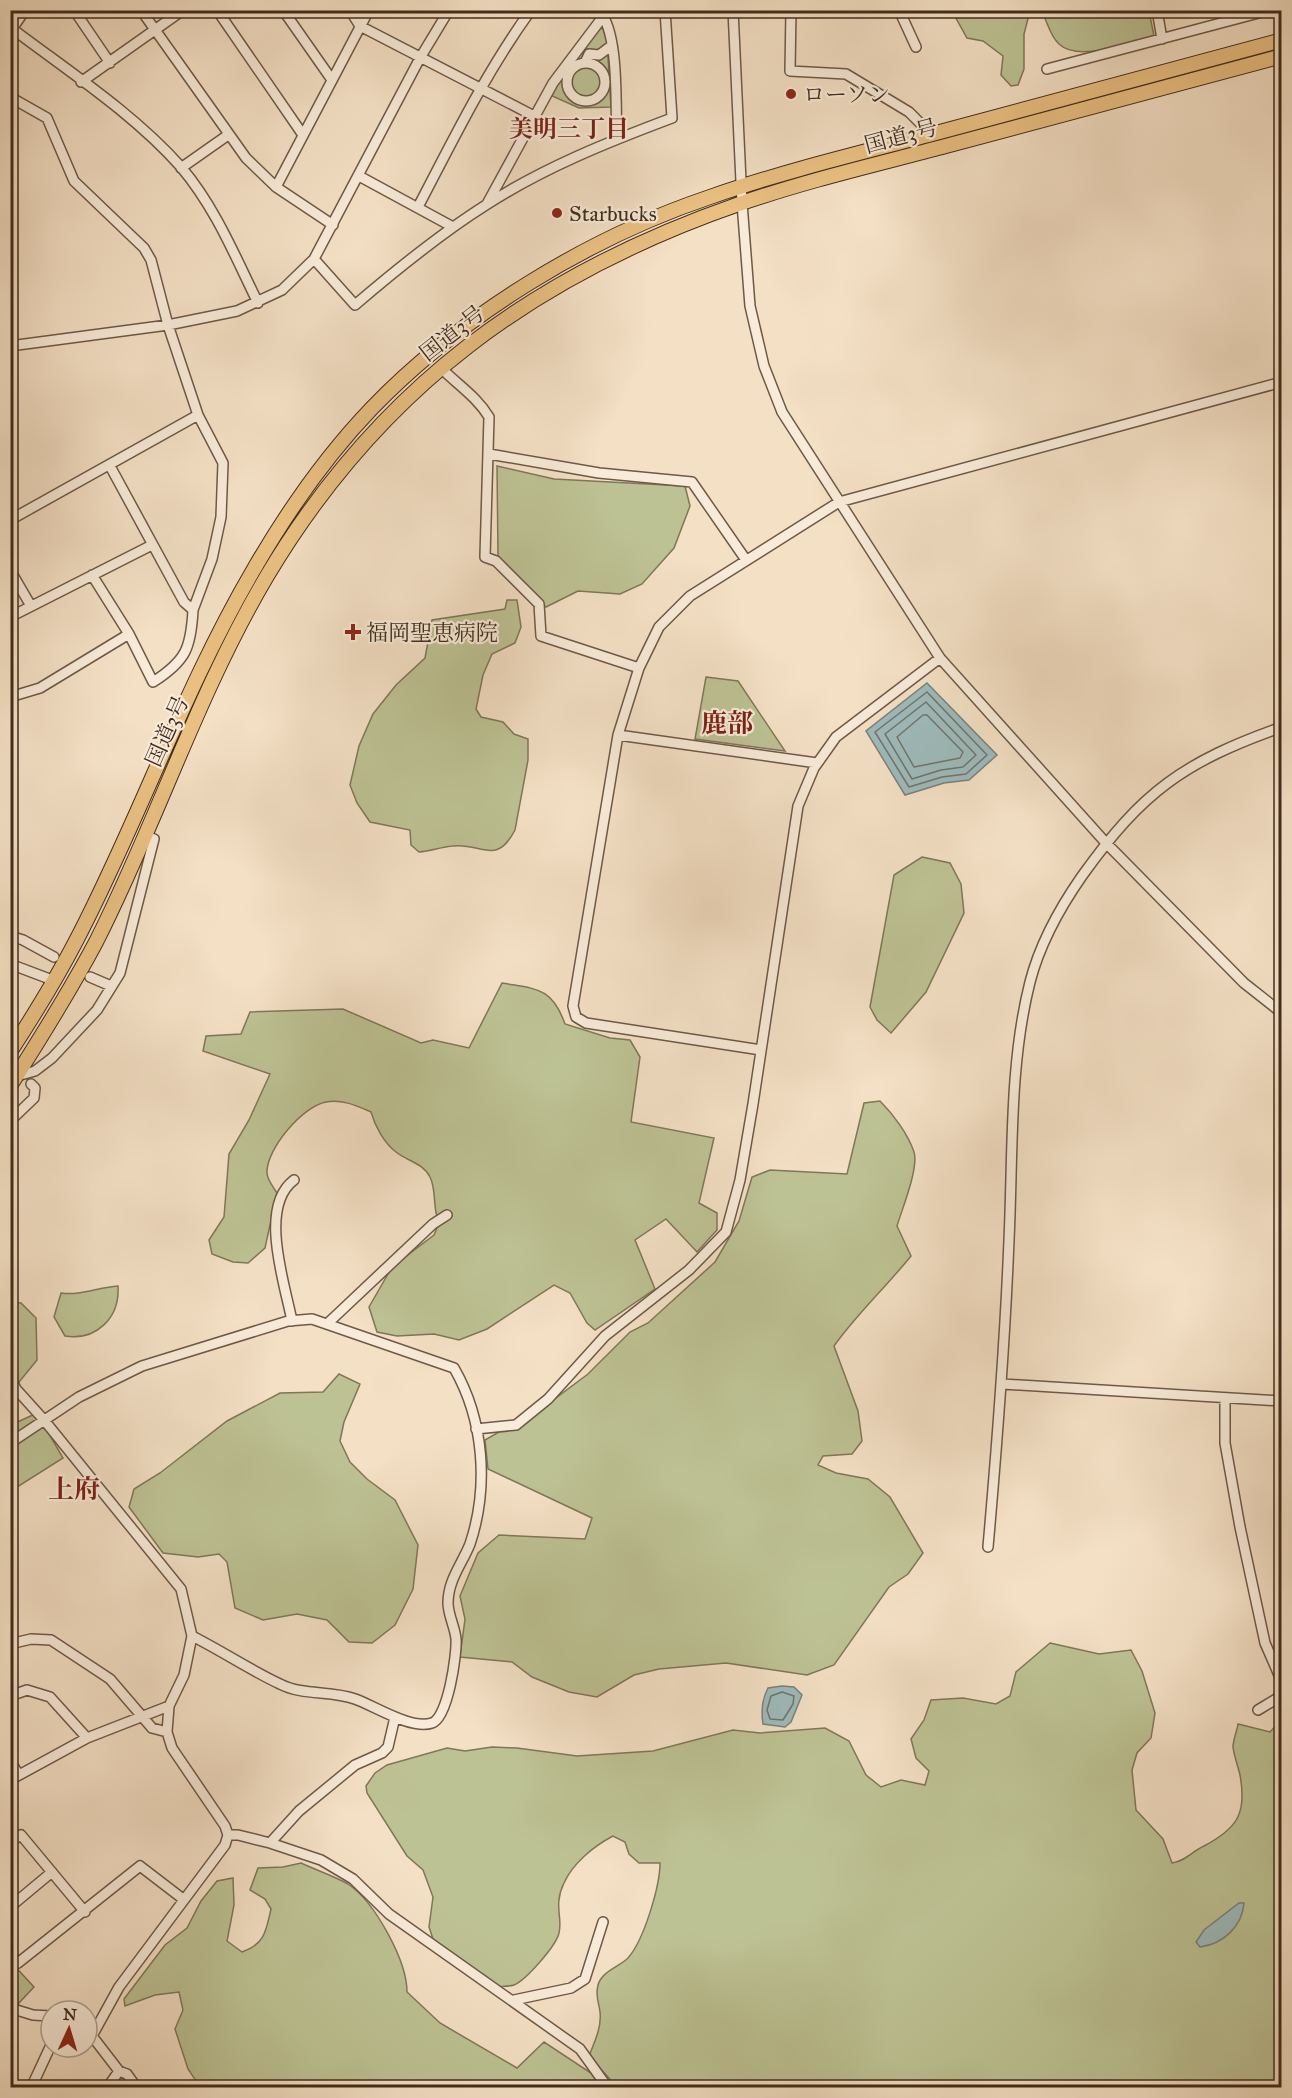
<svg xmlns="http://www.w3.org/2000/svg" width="1292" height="2098" font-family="'IM FELL Great Primer','Noto Serif JP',serif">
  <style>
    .green { fill: #bdc294; stroke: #7f7758; stroke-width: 1.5 }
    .water { fill: #9ebbbc; stroke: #79827c; stroke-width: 1.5 }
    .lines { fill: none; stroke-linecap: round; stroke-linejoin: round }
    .shore { stroke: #70746c; stroke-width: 1.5 }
    .minor-casing { stroke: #6e5947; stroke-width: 12 }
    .highway-casing { stroke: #412c1d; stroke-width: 16 }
    .minor { stroke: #f8ebd9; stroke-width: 9 }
    .highway { stroke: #eac082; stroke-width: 14 }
    .poi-dot { fill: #8f2418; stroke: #f8ebd9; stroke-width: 2 }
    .labels { text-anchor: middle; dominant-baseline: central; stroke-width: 4.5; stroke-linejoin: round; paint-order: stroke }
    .poi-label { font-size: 22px; fill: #412c1d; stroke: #f8ebd9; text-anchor: start }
    .street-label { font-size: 22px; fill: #412c1d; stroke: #f8ebd9 }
    .neighbourhood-label { font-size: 24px; font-weight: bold; fill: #7a1f14; stroke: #f8ebd9 }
    .quarter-label { font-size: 26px; font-weight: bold; fill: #7a1f14; stroke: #f8ebd9 }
  </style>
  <rect width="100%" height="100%" fill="#f4e0c5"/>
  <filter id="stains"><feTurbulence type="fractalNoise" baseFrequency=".00333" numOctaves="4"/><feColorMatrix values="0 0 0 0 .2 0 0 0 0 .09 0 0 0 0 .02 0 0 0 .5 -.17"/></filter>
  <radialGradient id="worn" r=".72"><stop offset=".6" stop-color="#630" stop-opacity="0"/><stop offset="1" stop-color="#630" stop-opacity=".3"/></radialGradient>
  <path class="green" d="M1046,10L1149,11L1154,36C1130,42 1079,63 1059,44C1051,37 1048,25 1044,16Z
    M952,11H1030L1024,34V69L1018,85L1011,86L1001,75L1003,56L983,41L967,38Z
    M599,28L603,29L607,41L611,107L579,108L550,95Z
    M497,466L554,479L685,486L690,506L674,548L642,584L620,594L578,591L546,607L510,576L498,556Z
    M507,600H517L521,627L515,643L492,654L483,675L476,709L481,717L503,722L514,734L528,739V760L515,830C496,867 480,842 453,846C441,847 431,851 419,852L411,845L410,830L370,822L357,803L350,785L359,746L373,714L396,685L425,658L432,620L505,609Z
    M706,677L738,681L785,751L695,739Z
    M922,857L950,863L961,884L964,913L926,992L891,1033L877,1020L870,1007L894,875Z
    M502,983C536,989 552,987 565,1024L610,1038L630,1040L640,1057L631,1122L714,1138L699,1203L717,1213V1230L697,1252L666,1219L635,1240L655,1289L595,1330L587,1323L570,1293L554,1285L487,1329L459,1340L434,1334L397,1336L377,1332L369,1307L392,1267L434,1235L439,1223C432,1207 437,1191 430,1177C423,1163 407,1161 396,1152C384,1143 375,1126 371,1112C357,1106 343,1099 326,1102C303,1106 266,1149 267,1173C267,1179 273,1187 277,1193L265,1248L248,1263L233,1262L212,1254L209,1240L224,1217L229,1154L249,1120L270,1074L203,1051L206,1036L241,1034L250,1012L343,1009L421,1043L433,1040L469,1048Z
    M880,1101C893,1114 908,1134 914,1152C919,1168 902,1209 897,1226L911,1256C886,1287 857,1314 834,1346L858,1411L862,1441L852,1454L823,1456L818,1465L836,1473L868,1479L890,1497L923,1553L908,1574L889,1587L834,1665L807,1675L726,1663L659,1669L634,1675L597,1697L569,1692L532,1677L512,1662L460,1657L465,1619L460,1596L478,1553L499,1535L585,1539L592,1518L488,1469L485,1440L549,1403L588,1374L630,1332L648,1323L715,1262L739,1221L752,1177L770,1170L847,1174L864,1103Z
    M118,1286C120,1318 96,1341 65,1336L54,1317L61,1293C80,1296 99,1287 118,1286Z
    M10,1302L21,1303L36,1318L37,1360L11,1392Z
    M339,1374L360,1384L344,1422L340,1441L350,1462L367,1479L395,1500L418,1545L413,1589L395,1625L372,1643L349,1642L327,1620L297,1614L263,1620L235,1608L227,1562L219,1554L198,1557L163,1553L129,1507L134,1489L160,1473L227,1421L280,1393L323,1392Z
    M37,1413L63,1458L11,1491V1425Z
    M1050,1643L1099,1654L1131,1650L1142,1671L1155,1713L1151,1738L1137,1753L1132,1770L1136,1810L1163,1839L1172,1863C1186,1861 1191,1852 1204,1846C1238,1828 1247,1813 1240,1775C1238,1766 1234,1756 1233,1747C1233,1740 1237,1731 1238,1724L1270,1732L1281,1720V2087H617L589,2056C594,2043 602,2027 600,2012C599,2002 595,1997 598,1985C602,1971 619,1967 628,1958C644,1940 660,1886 660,1863H639L629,1854L625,1842L613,1836C594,1846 573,1863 564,1883C553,1905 563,1918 559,1933C556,1946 526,1980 514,1985C508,1987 501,1986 495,1987L433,1939L429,1927L433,1897L423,1870L407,1856L367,1793L366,1786L375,1773L387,1765L447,1748L465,1751L492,1747L517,1748L577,1756L653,1751L733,1730L760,1733L825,1728L849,1741L866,1775L881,1787L901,1780L925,1785L929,1771L916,1758L911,1739L924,1720L931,1700L963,1698L996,1704L1010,1696L1016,1672Z
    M301,1863C316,1870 334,1876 348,1884C375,1902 407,1961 407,1992L440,2023L517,2068L544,2042L594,2075L602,2087H200L188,2069L175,2029L183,2010L179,1992L155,1995L125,2006L124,1999L165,1945L187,1928L201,1901L217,1881L233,1878L234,1905L227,1941L242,1952C265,1944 266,1931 271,1909L265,1899L250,1890L258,1868L283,1867Z
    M11,1962L34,1987L17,2005L11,2002Z"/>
  <path class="water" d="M927,683L997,755L969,780L944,783L905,795L866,731Z
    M782,1686L794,1687L802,1695L791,1722L785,1727L763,1724C761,1711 762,1699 768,1688Z
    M1239,1903H1244C1242,1927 1223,1944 1200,1947L1196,1942L1204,1930Z"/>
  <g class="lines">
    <path class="shore" d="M927,692L987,755L966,774L942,777L909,787L875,732Z
      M926,702L976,755L963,767L941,770L912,779L885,734Z
      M923,715H927L963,752L960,758L914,767L897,737Z
      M782,1692L794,1696L793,1704L783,1720L770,1719L767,1710L771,1696Z"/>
    <g class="minor-casing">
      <path id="minor" d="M74,10L110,63
        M141,10L246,158L276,187L333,225
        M217,10L303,135
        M283,10L332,80
        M350,10L360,26L534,116
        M599,10C620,34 615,107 617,139
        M733,10L742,203L750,306L764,366L782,412L940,658L1106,843L1244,983L1282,1013
        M791,10L790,71L846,74L909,112L931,134
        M899,10L916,47
        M1157,10L1162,39
        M10,27C68,71 133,113 181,167C215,207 235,256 258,303
        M10,32L25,10
        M567 82a19 19 0 1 1 38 0a19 19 0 1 1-38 0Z
        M585,63L589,54L599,55L611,46
        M1047,69L1270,10
        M81,82L183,10
        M10,97L47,118L74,181L144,248L151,260L168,325L198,415L223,463L221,517L212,559L193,610L184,602L110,466
        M181,168L228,135
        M359,176L453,227
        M276,187L369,10
        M487,204L553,83L608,10
        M418,207C453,140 486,72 531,10
        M314,259L355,305C397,269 440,234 486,205C543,168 608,142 672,118L665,10
        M10,346L168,325L237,311L282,290L314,259L420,58L449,10
        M441,368C458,385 477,397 489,417L485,557L496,561L539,604L541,636L639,668
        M489,454L599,473L692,482L746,560
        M10,520L198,415
        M10,570L31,606
        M10,617L152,545
        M129,634L153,682C186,661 191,648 193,610
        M10,697L40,688L129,634L92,575
        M618,735L817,763
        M10,936L23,940L54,957
        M10,964L55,981
        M90,977L111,986
        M761,1050L586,1023L576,1017L573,1006L618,735L639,668L659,627L690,596L839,502L1282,382
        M17,1076L35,1071L52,1058L97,1010L120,973L154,839L144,835
        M10,1121L34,1098L35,1088L31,1084
        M292,1321C285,1284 258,1207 294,1180
        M327,1324L433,1224L447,1215
        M10,1377L16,1389L44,1420L181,1589L192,1636L184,1675L169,1706L167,1732L172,1748L225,1826L228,1835L225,1845L119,1987L92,2036L119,2071L107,2088
        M1003,1384L1282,1401
        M1225,1398V1443L1240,1527L1265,1643L1282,1682
        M476,1429L516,1425L548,1399L605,1336L689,1270L726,1232L740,1180L753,1104L798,806L814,768L836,737L940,658
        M10,1443L79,1397L142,1366L288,1321L312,1319L454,1368C484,1420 489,1487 470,1544C462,1564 448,1580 448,1603C448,1615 455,1627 456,1639C457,1654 448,1718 432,1723C411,1730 375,1706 355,1699C331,1690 303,1696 280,1684C250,1670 222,1651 192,1636
        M988,1547C997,1445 1005,1343 1009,1240C1013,1155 1009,1065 1030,982C1040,943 1059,909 1082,876C1142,792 1183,762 1282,727
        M10,1644L31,1639L51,1640L110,1679L152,1728L167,1732
        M10,1696L27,1690L50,1697L87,1738
        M1258,1710L1278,1698L1282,1690
        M10,1761L19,1775
        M10,1780L87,1738L169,1706
        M228,1835H238L270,1843L321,1860L353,1879L389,1914L580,2049L608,2088
        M10,1842L21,1835L85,1912
        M270,1843L299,1811L355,1765L382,1753L388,1747L395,1717
        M10,1907L52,1872
        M10,1954L18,1963L140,1866L183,1899
        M514,2000L571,1988L585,1979L603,1922
        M10,2008L33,2015L51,2016
        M119,2071L127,2074L137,2088
        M31,2088L51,2045"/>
    </g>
    <g class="highway-casing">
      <path id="highway" d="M10,1052C34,1015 57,978 77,939C140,818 184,688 254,569C287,512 326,456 372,408C462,315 588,238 710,197C784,171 860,153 936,133C1051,103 1166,71 1282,40
        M10,1086C40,1039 70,991 96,942C157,822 198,692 267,576C379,388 534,275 739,204C805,181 874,165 942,147C1055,117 1168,86 1282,56"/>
    </g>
    <use href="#minor" class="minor"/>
    <use href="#highway" class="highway"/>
  </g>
  <g class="poi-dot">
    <circle cx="791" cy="94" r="6"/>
    <circle cx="557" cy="213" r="6"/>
    <path d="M350 623h6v6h6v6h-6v6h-6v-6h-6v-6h6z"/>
  </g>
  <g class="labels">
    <g class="poi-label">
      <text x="803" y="94">ローソン</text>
      <text x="569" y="213">Starbucks</text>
      <text x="366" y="632">福岡聖恵病院</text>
    </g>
    <g class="street-label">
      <text transform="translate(901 136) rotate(-15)">国道3号</text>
      <text transform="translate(452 333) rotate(-38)">国道3号</text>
      <text transform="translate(167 731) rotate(-66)">国道3号</text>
    </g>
    <g class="neighbourhood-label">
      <text x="569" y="129">美明三丁目</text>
    </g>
    <g class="quarter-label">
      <text x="727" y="723">鹿部</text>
      <text x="74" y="1489">上府</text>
    </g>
  </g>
  <rect width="1292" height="2098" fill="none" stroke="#f4e0c5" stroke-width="36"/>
  <rect x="12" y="12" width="1268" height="2074" fill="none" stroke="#412c1d" stroke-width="3"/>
  <rect x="18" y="18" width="1256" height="2062" fill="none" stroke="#412c1d" stroke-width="1.5"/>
  <g transform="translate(69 2029) rotate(4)"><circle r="28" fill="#f8ebd9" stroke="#af9f8e" stroke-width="1.5"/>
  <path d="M0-4.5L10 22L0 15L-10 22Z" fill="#8f2418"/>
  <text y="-9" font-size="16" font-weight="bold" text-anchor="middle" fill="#412c1d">N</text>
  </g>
  <rect width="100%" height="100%" filter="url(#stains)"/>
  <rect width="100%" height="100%" fill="url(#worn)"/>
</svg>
